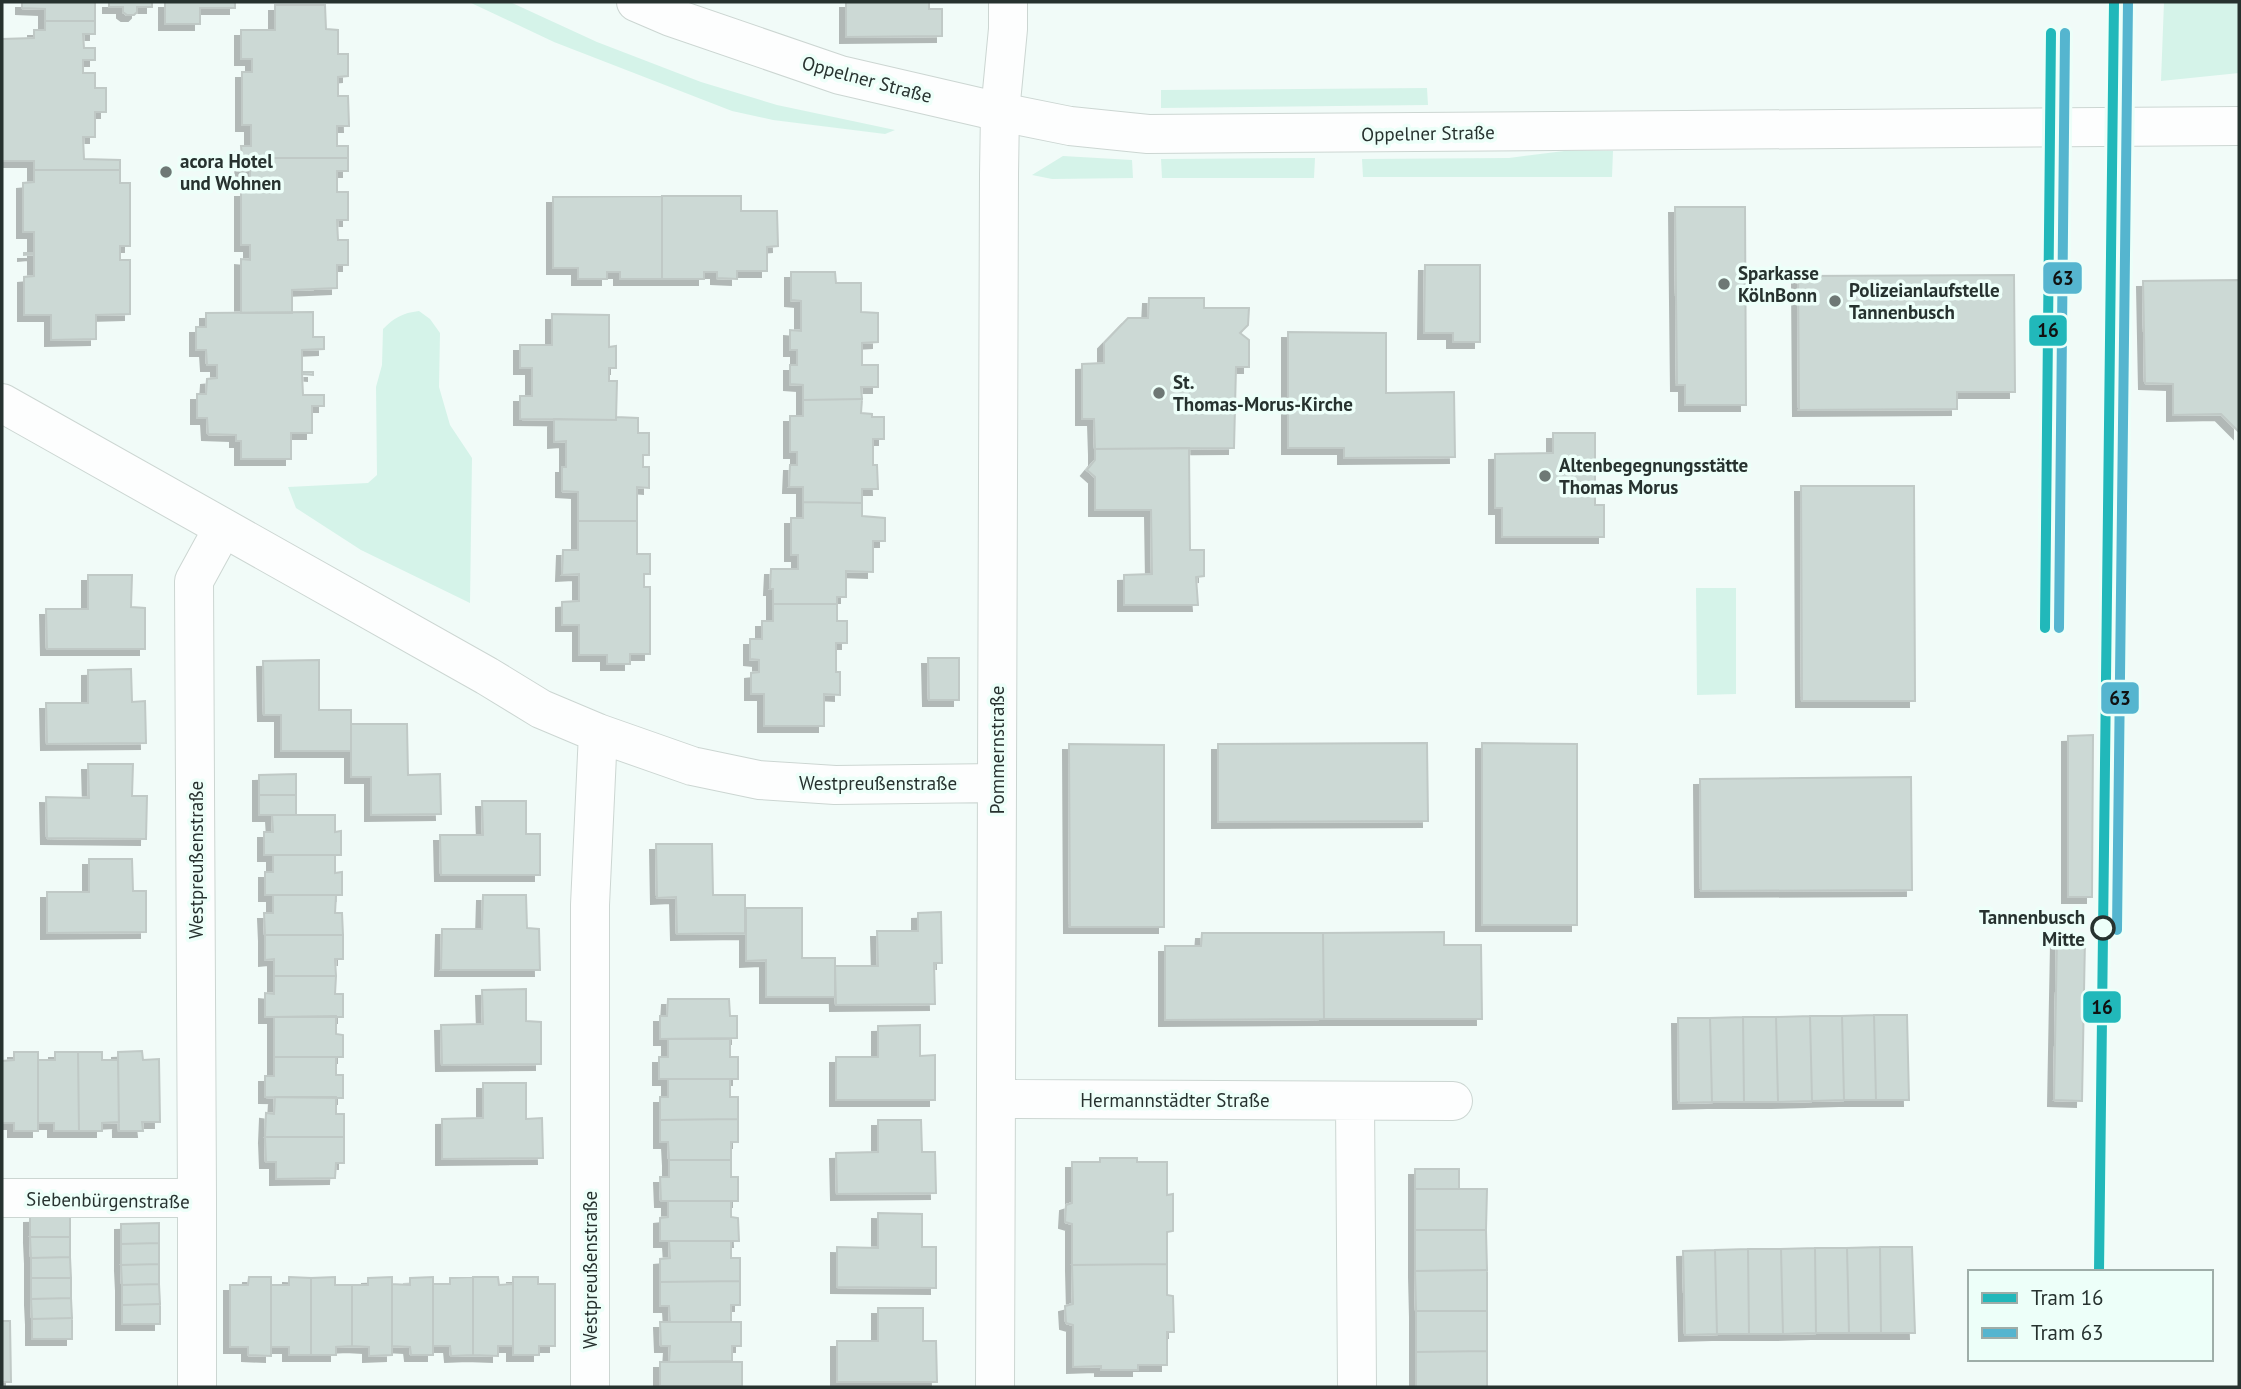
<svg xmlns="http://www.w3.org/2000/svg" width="2241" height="1389" font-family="'PT Sans',sans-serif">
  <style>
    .green { fill: #d5f3e9 }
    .building { fill: #ccd9d5; stroke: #c0c9c6; stroke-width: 2; filter: url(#shadow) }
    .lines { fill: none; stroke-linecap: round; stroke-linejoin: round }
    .minor-casing { stroke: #ccd6d2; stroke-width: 40 }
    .tertiary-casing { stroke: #ccd6d2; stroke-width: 40 }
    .minor { stroke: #fdfefe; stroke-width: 38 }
    .tertiary { stroke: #fdfefe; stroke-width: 38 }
    .tram-1-casing { stroke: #edfff9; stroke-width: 16 }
    .tram-2-casing { stroke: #edfff9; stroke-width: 16 }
    .tram-1 { stroke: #21b8ba; stroke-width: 10 }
    .tram-2 { stroke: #55b5cf; stroke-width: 10 }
    .poi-dot { fill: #6e7875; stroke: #edfff9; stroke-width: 2.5 }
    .stop-dot { fill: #edfff9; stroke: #27322f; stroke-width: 3.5 }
    .labels { text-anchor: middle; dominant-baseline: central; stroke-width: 7; stroke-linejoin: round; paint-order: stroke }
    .street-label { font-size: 19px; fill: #27322f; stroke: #edfff9 }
    .poi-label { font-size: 19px; font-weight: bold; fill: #27322f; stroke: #edfff9; text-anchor: start }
    .stop-label { font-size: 19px; font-weight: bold; fill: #27322f; stroke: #edfff9; text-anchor: end }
    .line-badge { stroke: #edfff9; stroke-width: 2.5 }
    .pale-badge-label { font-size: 19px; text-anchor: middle; font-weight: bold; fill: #111 }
  </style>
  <defs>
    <filter id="shadow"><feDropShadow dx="-6" dy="6" stdDeviation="0" flood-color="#0004"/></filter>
  </defs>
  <rect width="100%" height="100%" fill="#f1fbf8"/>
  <path class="green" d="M469,2H510L597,42L701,82L777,105L895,130L885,134L773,120L732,111L554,42Z
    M2164,2H2239V73L2161,81Z
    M1427,88L1428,105L1161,108V90Z
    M1564,151H1613L1612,177H1363L1362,159L1509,158Z
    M1063,156L1132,160L1133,178L1052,179L1032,175Z
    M1315,158L1314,178H1162L1161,159Z
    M419,311L430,319L440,333L439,387L450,425L472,458L470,603L361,550L296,508L288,487L368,483L377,475L376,387L382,365L383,329C394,318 402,313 419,311Z
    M1696,588H1736V694L1697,695Z"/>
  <path class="building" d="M22,2H95V21H45V9L22,8Z
    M109,2H152V7H137V12L134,15H127L123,12V7H109Z
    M165,2H235V8H200V24H165Z
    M846,2H929V9H942V36L846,37Z
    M275,5H325L326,29L338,30V54H348V76L338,77V96H348L349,126H337V146H348V158H242L241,146H251V125H242V72H252V59H241V30H275Z
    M45,21H95V34H83L84,48H95V60H83V73H95V88H106V112H95V137H83L84,159L120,160V170H34V161H2V39L34,38V30H45Z
    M242,158H348V171H337V192H348V220H337L338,240H348V265H337V288L292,290V313H241V259L250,260V245H241V191H250V171H241Z
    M34,170H120V183H130V246H120V260H130V314L96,315V339L51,340V315H24V277L34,276V254L24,255V253H34V232H23V183L34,182Z
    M662,196V279H620V272H607V279H578V268H553V197Z
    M662,196H741V211H777L778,246L767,247V271H737V279L717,278V272H704V279H662Z
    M1675,207H1745L1746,405H1685V385H1677Z
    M1425,265H1480V342H1453V333H1424Z
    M791,272H835L836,283H861V312L878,313V342L862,343V365H878V387H861L862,399L803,400V385L790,384V365H797V350H790V330L801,331V301L791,300Z
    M2014,275L2015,392H1957V409L1799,410L1798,276Z
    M2239,280V432L2221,414L2173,415V384L2145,383L2143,281Z
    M1149,298H1204V308H1249L1248,325L1240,333L1249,340V367H1236L1234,448L1095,449L1094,419H1082V364L1104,363V343L1128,318H1148Z
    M313,312V337H324V349L302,350V372H313V375L302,374L303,395H324V406H312V433H291V459H241V441H236V435L208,434L207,418H197V394H206L207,379L217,378V365H207L206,350H196V327H206V313Z
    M552,314L609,315V347L616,346V368H609V381H617L616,420L520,419V396H532V368H520V345H552Z
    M1288,332L1386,333V393L1454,392L1455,457L1344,458V448H1288Z
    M862,399L861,413L872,414V417H884V439H873V465H877L878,489H862V503L803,502V487H789L790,465H797V452H790V416H803V400Z
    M616,417L638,418V433H649V455H643V467H649V488L637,487V521H578V492L562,491V467H566V441L554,442V419L616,420Z
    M1553,433H1595V505H1604V537H1502V508H1495V454L1553,453Z
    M1189,448L1190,550H1204V576L1196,577L1198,605H1124V575L1152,574L1151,510H1095V477L1087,470L1095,460V449Z
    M1801,486H1914L1915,701H1802Z
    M803,502L862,503V516L885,518V541H873V572L846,571V597H837V604H773V589H770L771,569H798V555H791V518H803Z
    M578,521H637V554H650V574H644V587H650V654H630V664H607V655H579V625H562V602L579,601V574L562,575L563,550H578Z
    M88,575H132L131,607L145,608V649H47L46,609H88Z
    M773,604H837V621H847V643H836V672H840V695L824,694V726H764V694H751V673L759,672V660L750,659V639H762V621H773Z
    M928,658H959V700H929Z
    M319,660V710H351V751H281V715H264L263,661Z
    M131,669L132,702L145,701L146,743L47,744L46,703H88V670Z
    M351,724H407L408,775L440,774L441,814L371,815V777H351Z
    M2093,735L2092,897H2068V736Z
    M1427,743L1428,821L1218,822V744Z
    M1482,743L1577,744V925H1482Z
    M1069,744L1164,745V927H1070Z
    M88,764H133L132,796H147L146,839L47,838L46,797L89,798Z
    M296,774V795H259V775Z
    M1911,777L1912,890L1701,891L1700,779Z
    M259,795H296V815H259Z
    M482,801H526V834H540V875H441L440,835H483Z
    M272,815H335V832L341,831V855H264V832H273Z
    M656,844H712L713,895H745V933L677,934L676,897L657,898Z
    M273,855H335V873L342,872V895H265V872H273Z
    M89,859H132L133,891H146V932L47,933V892H89Z
    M273,895H336L335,913H342L343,935H265L264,913H273Z
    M483,895H526L527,928L539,929L540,970H441L442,929H482Z
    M746,908H802V958H835V997H766V960L746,961Z
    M941,912L942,963H934L935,1004L836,1005L835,966H878L877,931H918V913Z
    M1444,932V945H1481L1482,1019H1324L1323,933Z
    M1202,933H1323L1324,1019L1165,1020V946H1201Z
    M265,935H343V959H335L336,976H274V959L265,960Z
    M2057,938H2085L2082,1101L2054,1100Z
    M274,976H336L335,994H343V1017H265V993L274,994Z
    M526,989V1021L541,1022V1064L442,1065L441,1025L483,1024L482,990Z
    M668,999H729L730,1016H737V1038L660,1039V1016H667Z
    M1874,1015H1907L1909,1100H1876Z
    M1874,1015L1876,1100H1844L1842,1016Z
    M336,1016V1034L343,1035V1057H274V1017Z
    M1810,1016H1842L1844,1100L1812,1101Z
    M1810,1016L1812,1101L1778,1102L1776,1017Z
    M1743,1017H1776L1778,1102H1744Z
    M1743,1017L1744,1102H1712L1710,1018Z
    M1678,1018H1710L1712,1102L1679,1103Z
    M920,1025V1056L935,1055V1100H836V1057H878V1026Z
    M668,1039H730V1057H738V1079H659V1057H668Z
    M142,1051L143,1060L159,1059L160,1122H142L143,1131H119L118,1052Z
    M14,1052H38V1131H14V1123H2V1061L14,1060Z
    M55,1052H78L79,1131H54V1123H38V1060H55Z
    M78,1052H102V1060H118L119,1122L102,1123V1131H79Z
    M274,1057H336V1075H343V1098L265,1097V1076H274Z
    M668,1079H730V1097H738V1119L660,1120V1097H668Z
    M483,1083H526V1119L542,1118L543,1158L442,1159V1119L483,1118Z
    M275,1097H336V1114H344V1137H265L266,1113L274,1114Z
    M738,1119V1142H731V1160H669L668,1142H660V1120Z
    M878,1120H921L922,1152H935L936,1193L837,1194L836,1153L878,1152Z
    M265,1137H344V1163H336L335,1178L276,1179V1162H266Z
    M1100,1158H1137V1162H1167V1195L1173,1194V1231L1167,1232V1264L1072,1265V1224L1065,1222L1066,1205L1072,1203V1162H1100Z
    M669,1160H731V1177H738V1201H661L660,1177H669Z
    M1415,1169H1459V1189H1415Z
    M1415,1189H1487L1486,1230H1415Z
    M668,1201H731V1217L738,1218L739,1241H660V1218L668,1217Z
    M878,1213L922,1214V1247H936V1288L837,1287V1247L878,1248Z
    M70,1216V1237H30V1217Z
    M159,1223V1243L121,1244V1224Z
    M1415,1230H1486L1487,1270L1415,1271Z
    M30,1237H70V1257L31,1258Z
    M669,1241H731V1258H740V1281L660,1282V1259L670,1258Z
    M159,1243V1264L121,1265V1244Z
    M1880,1247H1912L1915,1333H1881Z
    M1880,1247L1881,1333H1849L1847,1248Z
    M1815,1248H1847L1849,1333H1816Z
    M1815,1248L1816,1333L1783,1334L1781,1249Z
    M1748,1249H1781L1783,1334H1749Z
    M1748,1249L1749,1334H1717L1715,1250Z
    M1715,1250L1717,1334L1685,1335L1683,1251Z
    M70,1257L71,1278H31V1258Z
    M159,1264V1284L122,1285L121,1265Z
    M1167,1264V1295L1173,1296L1174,1332H1167V1365H1138V1370H1101V1366L1073,1367V1325L1066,1323L1065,1306L1073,1304L1072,1265Z
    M1487,1270V1311H1416L1415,1271Z
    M249,1277H271V1356L248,1355V1347H230V1285H248Z
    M289,1277L311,1278V1355H289V1347H271V1285H289Z
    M335,1277V1285H352V1346L336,1347V1355H311V1278Z
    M392,1277V1355L369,1356V1347L352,1346V1285H368V1278Z
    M433,1277V1355H411L410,1347L392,1346V1284L410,1285V1278Z
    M473,1277H498L499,1285L513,1284V1346H498V1356L473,1355Z
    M473,1277V1355L451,1356L450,1346H433V1284H450V1278Z
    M513,1277H538V1284H555V1346H539V1355H513Z
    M31,1278H71V1298L31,1299Z
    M740,1281V1305H731V1322H670L669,1306H660V1282Z
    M159,1284L160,1304L122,1305V1285Z
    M71,1298L72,1318L32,1319L31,1299Z
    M160,1304V1324H122V1305Z
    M878,1308H923V1341H936L937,1382H837V1341H878Z
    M1416,1311H1487V1351L1416,1352Z
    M72,1318V1339H32V1319Z
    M2,1321H10L11,1382H2Z
    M660,1322H741V1346H732V1361L669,1362L670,1346H661Z
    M1487,1351V1387H1416V1352Z
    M660,1362H742V1386H660Z"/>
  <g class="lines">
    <g class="minor-casing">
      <path id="minor" d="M2,403L487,676L541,709L598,733L692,766L759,780L835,785L997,783
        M996,1099L1453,1101
        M1355,1101L1357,1387
        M2,1198H197V1387
        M197,1198L194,581L223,528
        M590,1387V905L598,733
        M995,1387L999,174L1000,112L1008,29V2"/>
    </g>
    <g class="tertiary-casing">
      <path id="tertiary" d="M636,2L671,17L840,75L1000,112L1070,126L1148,134L2239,126"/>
    </g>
    <use href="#minor" class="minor"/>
    <use href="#tertiary" class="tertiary"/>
    <g class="tram-1-casing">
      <path id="tram-1" d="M2045,628L2051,33
        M2099,1272L2114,2"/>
    </g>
    <g class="tram-2-casing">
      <path id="tram-2" d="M2059,628L2065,33
        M2117,930L2128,2"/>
    </g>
    <use href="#tram-1" class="tram-1"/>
    <use href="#tram-2" class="tram-2"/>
  </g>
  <g class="poi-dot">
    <circle cx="166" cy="172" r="7"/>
    <circle cx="1724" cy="284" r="7"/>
    <circle cx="1835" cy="301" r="7"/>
    <circle cx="1159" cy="393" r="7"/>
    <circle cx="1545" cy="476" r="7"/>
  </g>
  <circle class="stop-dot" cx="2103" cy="928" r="11"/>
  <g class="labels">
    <g class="street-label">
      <text transform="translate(867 79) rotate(15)">Oppelner Straße</text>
      <text transform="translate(1428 133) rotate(-1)">Oppelner Straße</text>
      <text transform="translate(997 750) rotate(-90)">Pommernstraße</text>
      <text x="878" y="783">Westpreußenstraße</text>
      <text transform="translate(196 860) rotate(-90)">Westpreußenstraße</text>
      <text x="1175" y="1100">Hermannstädter Straße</text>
      <text transform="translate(108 1200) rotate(1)">Siebenbürgenstraße</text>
      <text transform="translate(590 1270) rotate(-90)">Westpreußenstraße</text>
    </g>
    <g class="poi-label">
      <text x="180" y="161">acora Hotel<tspan x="180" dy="22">und Wohnen</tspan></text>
      <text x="1738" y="273">Sparkasse<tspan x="1738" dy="22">KölnBonn</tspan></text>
      <text x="1849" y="290">Polizeianlaufstelle<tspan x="1849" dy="22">Tannenbusch</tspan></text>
      <text x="1173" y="382">St.<tspan x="1173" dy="22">Thomas-Morus-Kirche</tspan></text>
      <text x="1559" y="465">Altenbegegnungsstätte<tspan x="1559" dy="22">Thomas Morus</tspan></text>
    </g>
    <g class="stop-label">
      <text x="2085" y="917">Tannenbusch<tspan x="2085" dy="22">Mitte</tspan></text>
    </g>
  </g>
  <g class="line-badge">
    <rect x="2042" y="261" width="41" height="34" rx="7" fill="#55b5cf"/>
    <rect x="2028" y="314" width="40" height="33" rx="7" fill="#21b8ba"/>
    <rect x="2100" y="681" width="40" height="34" rx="7" fill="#55b5cf"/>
    <rect x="2082" y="990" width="40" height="34" rx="7" fill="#21b8ba"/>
  </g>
  <g class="pale-badge-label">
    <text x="2063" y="285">63</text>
    <text x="2048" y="337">16</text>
    <text x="2120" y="705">63</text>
    <text x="2102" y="1014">16</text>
  </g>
  <rect width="2241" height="1389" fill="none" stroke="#27322f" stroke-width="7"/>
  <rect x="1968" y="1270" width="245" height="91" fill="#edfff9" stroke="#9eada8" stroke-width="2"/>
  <rect x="1982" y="1293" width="35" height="10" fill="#21b8ba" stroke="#9eada8" stroke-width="2"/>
  <text x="2031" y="1305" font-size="21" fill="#27322f">Tram 16</text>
  <rect x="1982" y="1328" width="35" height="10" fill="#55b5cf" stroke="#9eada8" stroke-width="2"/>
  <text x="2031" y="1340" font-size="21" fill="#27322f">Tram 63</text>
</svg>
